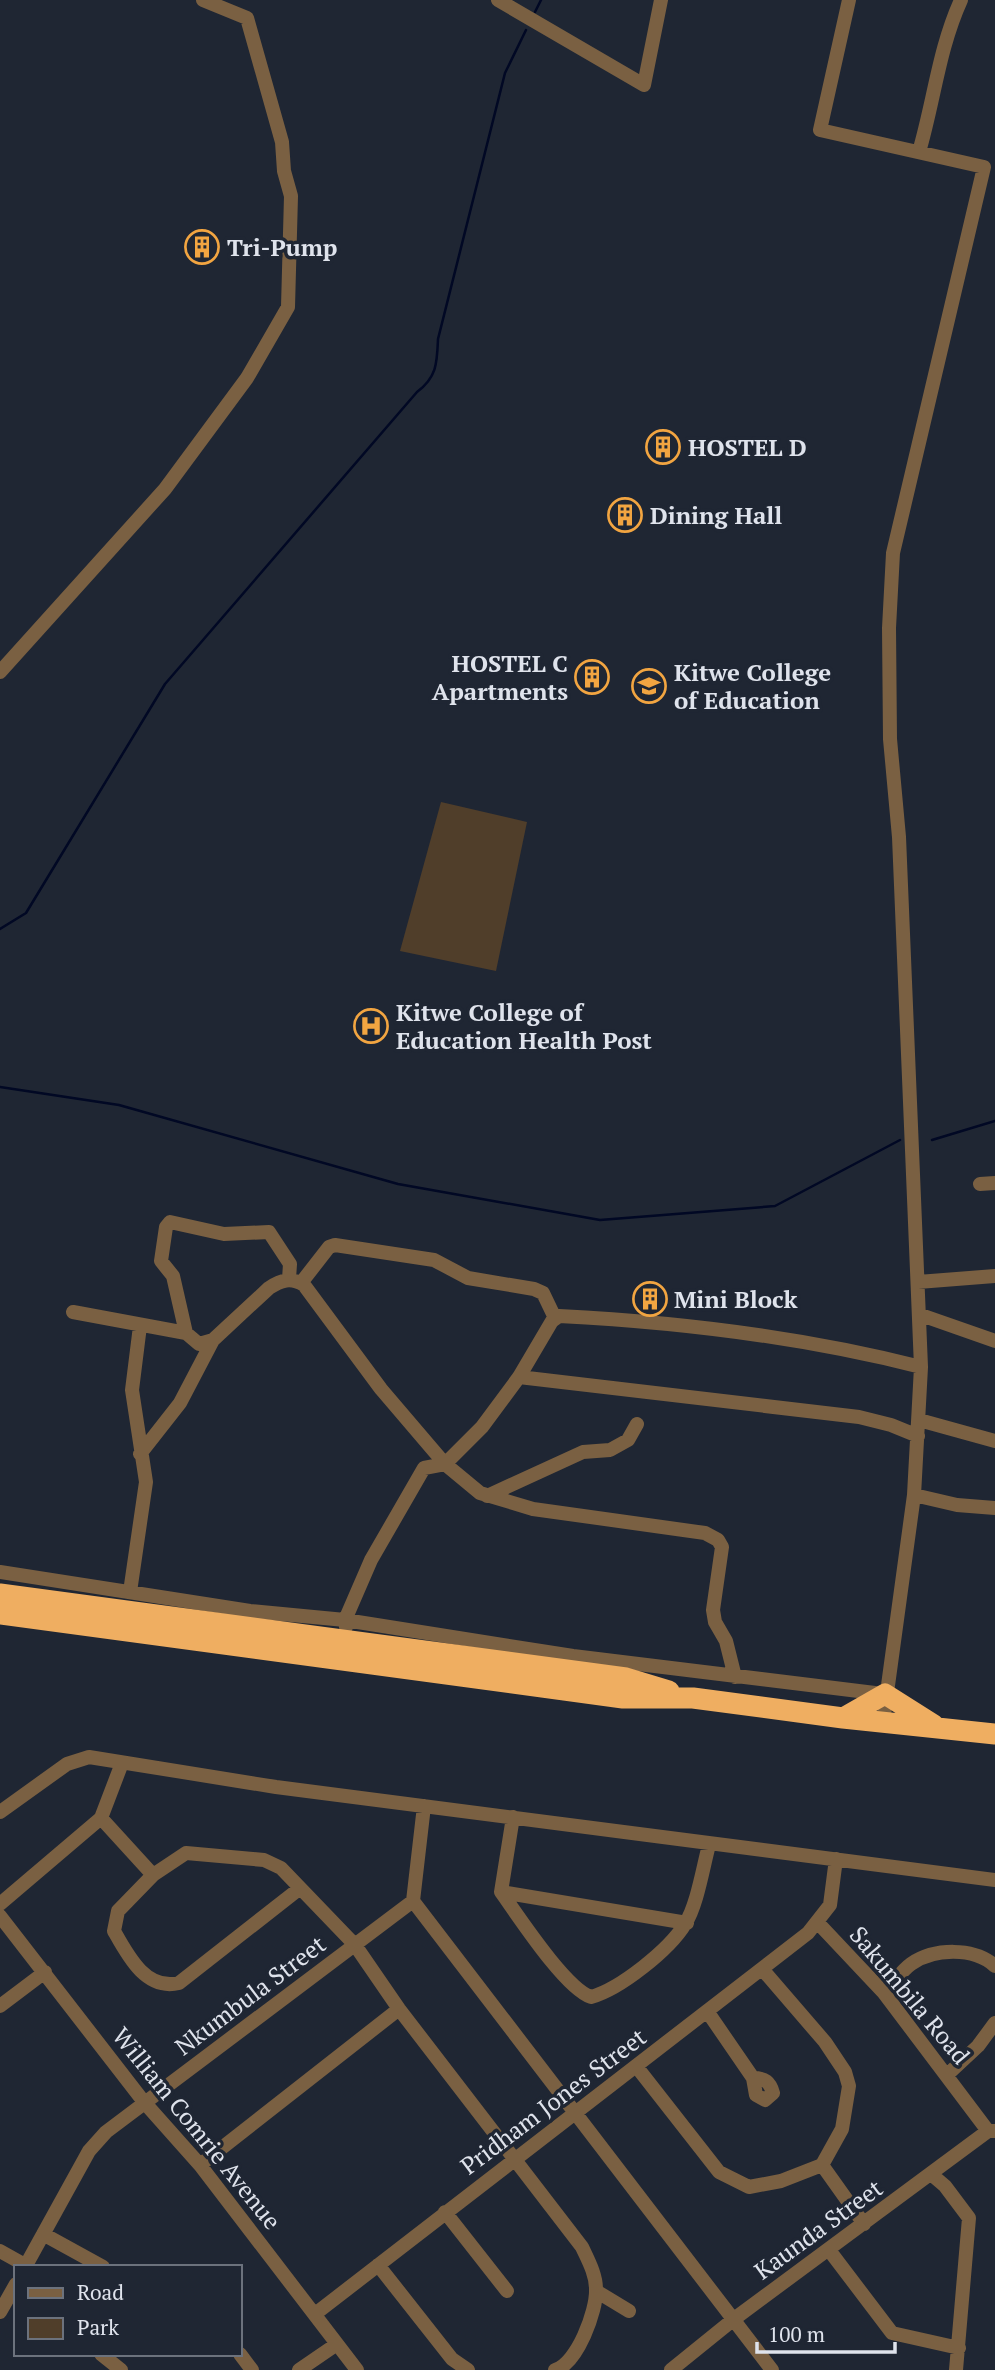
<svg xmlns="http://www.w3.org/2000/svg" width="995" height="2370" font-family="'PT Serif',serif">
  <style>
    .green { fill: #503e2a }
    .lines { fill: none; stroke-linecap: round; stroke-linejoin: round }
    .stream { stroke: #010824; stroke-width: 2.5 }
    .minor { stroke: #7a6042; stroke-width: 14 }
    .highway { stroke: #efae61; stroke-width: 21 }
    .labels { text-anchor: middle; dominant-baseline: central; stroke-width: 7; stroke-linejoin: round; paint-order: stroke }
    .poi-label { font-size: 24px; font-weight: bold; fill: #dfe3ec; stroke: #1f2633; text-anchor: start }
    .street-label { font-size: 24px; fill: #dfe3ec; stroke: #1f2633 }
  </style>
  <rect width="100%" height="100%" fill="#1f2633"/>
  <path class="green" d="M441,802L527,822L496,971L400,951Z"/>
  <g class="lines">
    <path class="stream" d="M535,12L541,0
      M0,929L26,913L165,684L417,392C437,377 437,363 438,339L505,73L526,30
      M0,1087L119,1105L398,1184L600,1220L775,1206L900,1140
      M932,1140L995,1121"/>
    <path class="minor" d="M498,0L644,85L661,0
      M849,0L820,130L984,167L893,553L889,628L890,739L899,837L921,1367L914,1495L883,1722
      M919,152C934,101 939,48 961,0
      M0,672L165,489L247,378L288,307L291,196L284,171L282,142L247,18L203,0
      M980,1184L995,1183
      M918,1282L995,1276
      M301,1283L329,1247L335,1245L434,1260L468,1278L534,1289L543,1293L555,1318
      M73,1312L186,1333L199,1344L213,1340L269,1288C281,1280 291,1277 304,1285L381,1389L445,1464L480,1493L533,1509L705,1533L718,1540L722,1547L713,1610L715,1622L726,1641L735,1677
      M921,1315L995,1341
      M186,1333L173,1276L161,1261L166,1227L170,1222L224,1234L269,1232L290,1264L289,1279
      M519,1377L859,1417L891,1425L918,1436
      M919,1420L995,1441
      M140,1454L180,1403L213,1340
      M914,1495L957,1505L995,1508
      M487,1496L583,1452L610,1450L628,1440L637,1424
      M0,1572L250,1611L345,1620L573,1656L883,1694
      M130,1592L146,1482L132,1390L140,1326
      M346,1627L345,1620L371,1560L424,1468L445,1464L482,1427L519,1377L552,1321L559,1316C677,1322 807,1338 921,1367
      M424,1806L413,1901L772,2370
      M0,1812L67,1764L89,1757L276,1787L995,1880
      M513,1817L501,1892C519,1917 565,1988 591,1997C620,1989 669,1950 685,1924C697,1906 703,1867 709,1845
      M101,1818L153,1875
      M299,1889L179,1983C146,1991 128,1956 114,1931L118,1911L153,1875L186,1853L264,1860L281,1868L355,1945L399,2009L582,2247C588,2260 596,2274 596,2289C597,2311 577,2364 555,2370
      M501,1892L687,1923
      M0,1904L101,1818L122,1763
      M0,1916L144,2102L200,2165L357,2370
      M819,1924L884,1993L988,2131
      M884,1993C893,1984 901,1971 911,1964C934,1948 974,1947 995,1966
      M0,2006L45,1972
      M707,2011L753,2078L756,2095L765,2100L773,2093C770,2082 765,2078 753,2078
      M636,2066L719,2172L749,2187L781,2181L822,2165L842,2129L849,2086L845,2072L825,2042L763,1970
      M948,2074L978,2046L995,2023
      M200,2165L399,2009
      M822,2165L864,2224
      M931,2174L945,2186L969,2218L956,2370
      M445,2212L507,2291
      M43,2234L103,2267
      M829,2250L892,2333L959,2348
      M0,2251L25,2265
      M378,2265L452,2359L468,2370
      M25,2267L89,2151L106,2132L413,1901
      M596,2291L629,2311
      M0,2312L16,2284
      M315,2314L808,1933L830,1905L836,1859
      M101,2354L121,2370
      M240,2354L252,2370
      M299,2370L337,2344
      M671,2370L734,2319L988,2131H995"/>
    <path class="highway" d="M0,1594L626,1678L669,1691
      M0,1614L623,1698H693L843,1718L995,1734
      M843,1718L885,1694L934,1725"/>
  </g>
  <defs>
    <g id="building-ring" transform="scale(1.75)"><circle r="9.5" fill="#1f2633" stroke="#f2a541" stroke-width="1.5"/><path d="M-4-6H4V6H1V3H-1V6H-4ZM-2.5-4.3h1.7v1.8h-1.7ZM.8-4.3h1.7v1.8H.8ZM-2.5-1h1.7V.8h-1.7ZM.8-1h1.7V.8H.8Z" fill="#f2a541"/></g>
    <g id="university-ring" transform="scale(1.75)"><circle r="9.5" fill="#1f2633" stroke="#f2a541" stroke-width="1.5"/><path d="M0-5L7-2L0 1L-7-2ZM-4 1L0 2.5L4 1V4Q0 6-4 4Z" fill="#f2a541"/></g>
    <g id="hospital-ring" transform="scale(1.75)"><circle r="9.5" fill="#1f2633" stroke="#f2a541" stroke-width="1.5"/><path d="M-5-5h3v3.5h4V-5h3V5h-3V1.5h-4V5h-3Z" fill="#f2a541"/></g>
  </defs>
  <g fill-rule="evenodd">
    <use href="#building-ring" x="202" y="247"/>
    <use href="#building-ring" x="663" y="447"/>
    <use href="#building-ring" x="625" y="515"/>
    <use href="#building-ring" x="592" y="677"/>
    <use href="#university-ring" x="649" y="686"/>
    <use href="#hospital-ring" x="371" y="1026"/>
    <use href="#building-ring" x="650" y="1299"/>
  </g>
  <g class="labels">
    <g class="poi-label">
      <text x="227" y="247">Tri-Pump</text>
      <text x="688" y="447">HOSTEL D</text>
      <text x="650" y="515">Dining Hall</text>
      <text x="568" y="663" text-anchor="end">HOSTEL C<tspan x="568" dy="28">Apartments</tspan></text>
      <text x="674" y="672">Kitwe College<tspan x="674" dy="28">of Education</tspan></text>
      <text x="396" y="1012">Kitwe College of<tspan x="396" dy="28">Education Health Post</tspan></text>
      <text x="674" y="1299">Mini Block</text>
    </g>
    <g class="street-label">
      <text transform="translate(250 1995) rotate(-37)">Nkumbula Street</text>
      <text transform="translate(910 1995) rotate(50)">Sakumbila Road</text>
      <text transform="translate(553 2101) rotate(-37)">Pridham Jones Street</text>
      <text transform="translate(197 2128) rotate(51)">William Comrie Avenue</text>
      <text transform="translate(818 2229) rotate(-36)">Kaunda Street</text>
    </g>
  </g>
  <rect x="14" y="2265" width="228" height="91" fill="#1f2633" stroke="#6c727d" stroke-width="2"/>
  <rect x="28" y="2288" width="35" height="10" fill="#7a6042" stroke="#6c727d" stroke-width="2"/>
  <text x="77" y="2300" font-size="21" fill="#dfe3ec">Road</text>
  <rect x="28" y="2318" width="35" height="21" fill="#503e2a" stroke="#6c727d" stroke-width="2"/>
  <text x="77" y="2335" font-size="21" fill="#dfe3ec">Park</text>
  <path d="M757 2342v10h138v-10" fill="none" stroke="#dfe3ec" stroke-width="3.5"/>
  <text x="768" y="2342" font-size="21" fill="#dfe3ec" stroke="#1f2633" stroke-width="5" paint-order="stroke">100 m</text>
</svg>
